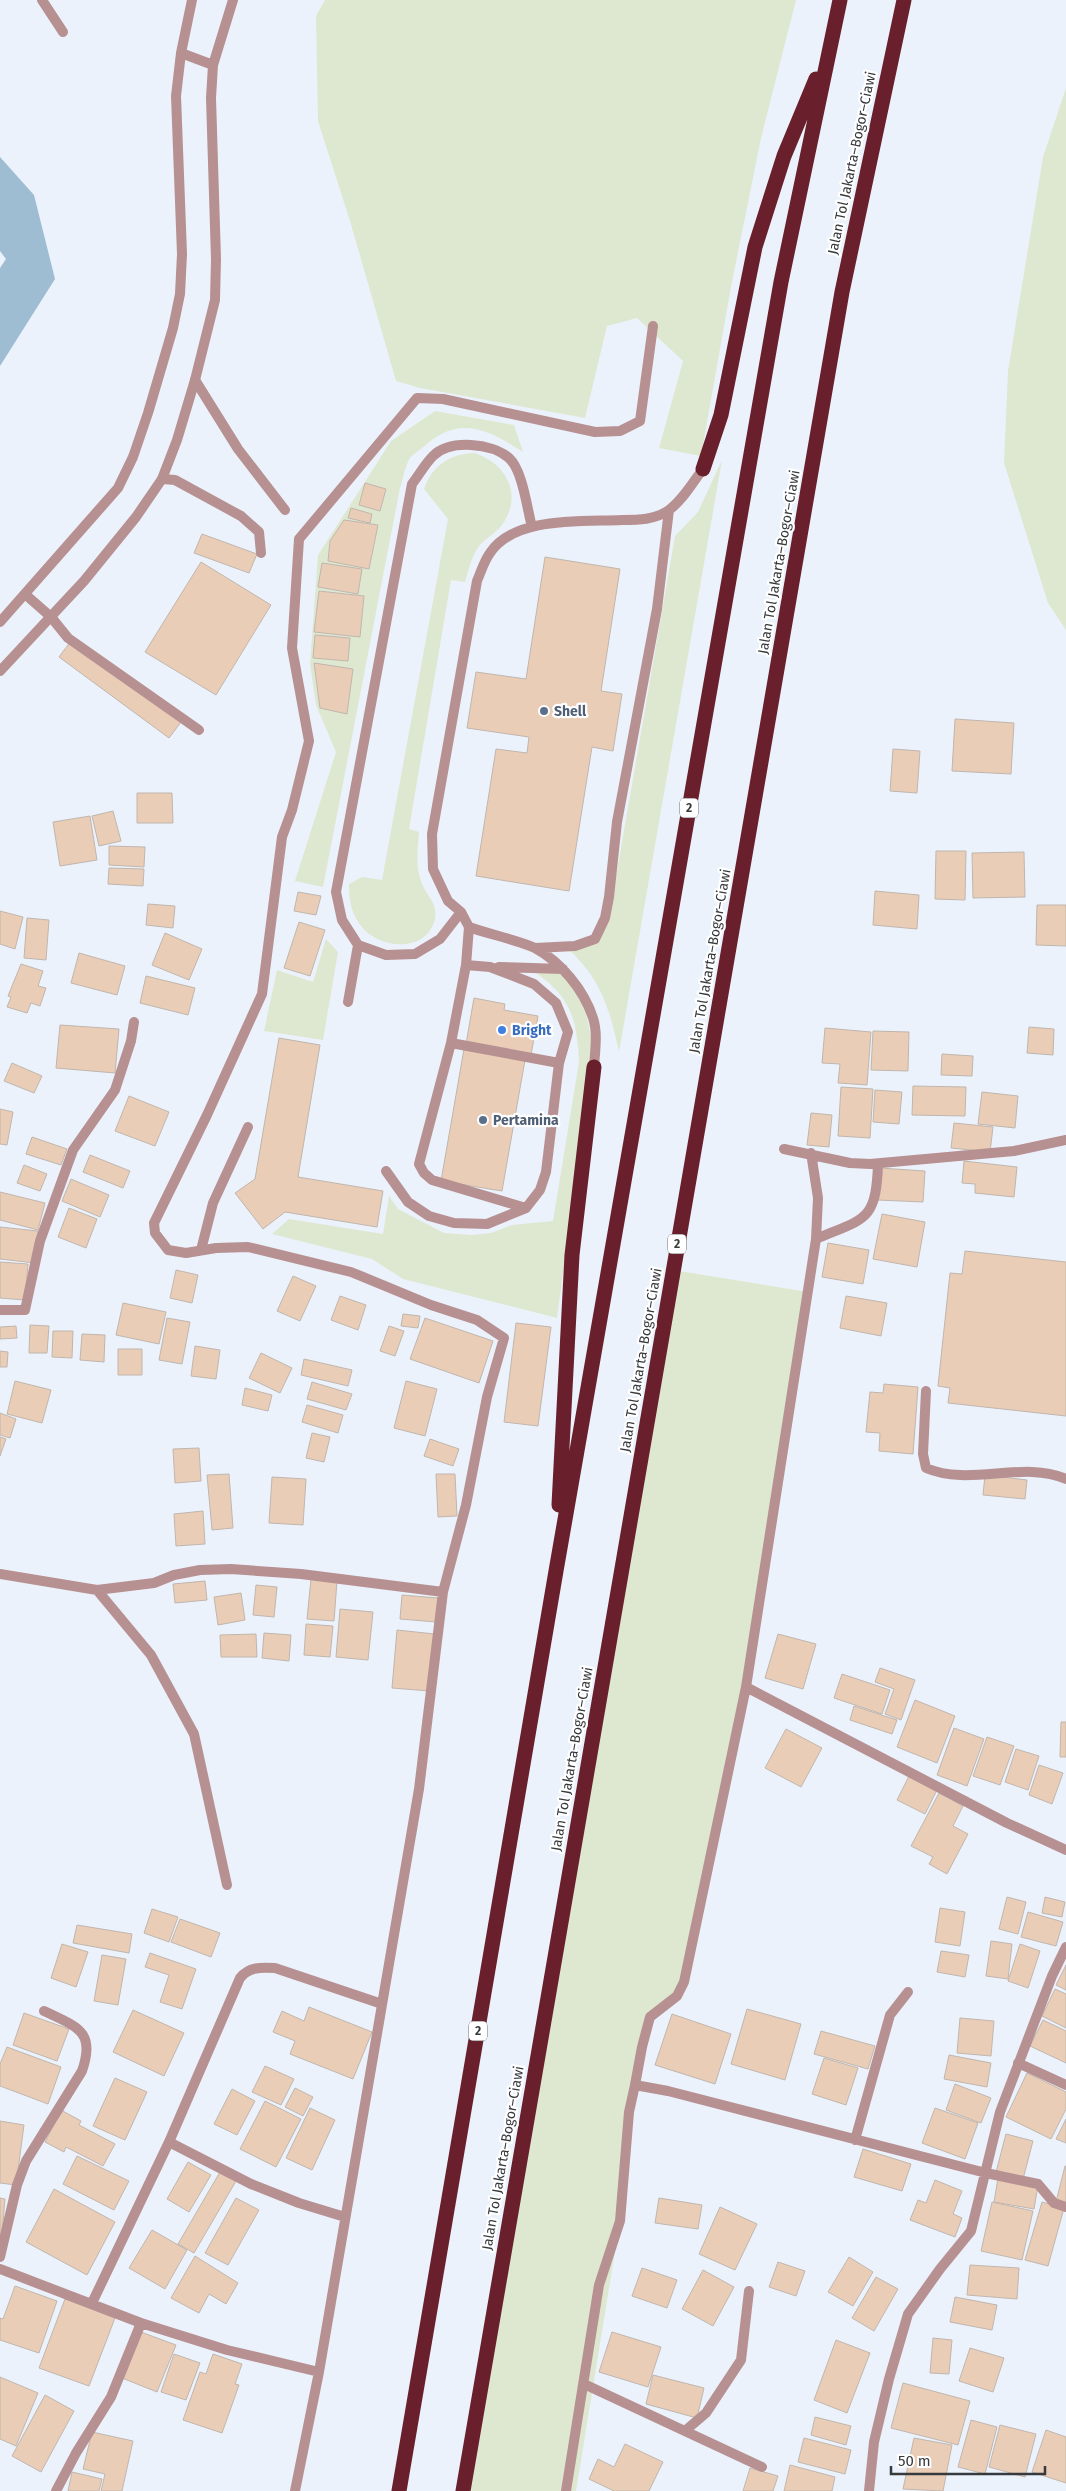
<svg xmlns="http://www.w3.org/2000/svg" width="1066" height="2491" font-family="'Fira Sans',sans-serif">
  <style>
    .green { fill: #dee8d0; fill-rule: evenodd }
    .water { fill: #9ebdd2 }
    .building { fill: #eacdb7; stroke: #c0b6ae }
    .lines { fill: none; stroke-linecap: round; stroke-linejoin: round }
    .lane { stroke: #b79092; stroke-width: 10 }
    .street { stroke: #b79092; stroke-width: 10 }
    .highway { stroke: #69202c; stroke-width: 15 }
    .service-dot { fill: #5c6f8a; stroke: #fff; stroke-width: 2 }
    .shop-dot { fill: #3f7fe0; stroke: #fff; stroke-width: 2 }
    .labels { text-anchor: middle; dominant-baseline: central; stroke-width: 4.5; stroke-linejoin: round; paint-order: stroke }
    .shield { fill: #fff; stroke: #737577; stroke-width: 1 }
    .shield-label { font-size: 12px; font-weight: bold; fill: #373a3d }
    .street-label { font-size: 14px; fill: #373a3d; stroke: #fff }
    .service-label { font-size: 14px; font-weight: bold; fill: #4e5e75; stroke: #fff; text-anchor: start }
    .shop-label { font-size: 14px; font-weight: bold; fill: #366cbe; stroke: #fff; text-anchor: start }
  </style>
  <rect width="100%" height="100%" fill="#ebf2fc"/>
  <path class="green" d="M325,0H796L761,138L731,287L701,456L659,448L683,361L637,318L607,326L585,418L420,388L396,381L350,221L318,121L316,16Z
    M1066,88V630L1048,603L1004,463L1008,371L1043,157Z
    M435,411L514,425L523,452C490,431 462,415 428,443C423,448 414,453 410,458C405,466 403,479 400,488L323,887L295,881L336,752L316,705L310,664L318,555L391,441ZM365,483L386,490L380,511L359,505ZM344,520L378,526L369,569L328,561L330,541ZM323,563L357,594L318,587ZM319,591L364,596L360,637L314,632ZM315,635L350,638L348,661L313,658ZM314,664L353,669L347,713L320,707Z
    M474,453C504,462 523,492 504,522C498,532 487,537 479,546C472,555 468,571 465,582L451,580L409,829L419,832C418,848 415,865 421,881C425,895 438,902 435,919C427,953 379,950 361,926C351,913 349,900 349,884L362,877L382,880L448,519L424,489C432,466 449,454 474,453Z
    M722,460L619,1052C610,1010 601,978 567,948L591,939L608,923L675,536L698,512Z
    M326,939L338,952L323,1040L264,1031L277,970L313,982Z
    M530,969L562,973C585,1002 589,1018 593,1054L557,1318L403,1279L372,1259L272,1234L289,1219L383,1234L389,1196L398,1209L444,1233L472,1235L491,1233L512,1225L553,1221L579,1062C577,1016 569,994 530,969Z
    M673,1270L808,1292L746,1687L684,1982L659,2009L642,2047L620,2221L576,2491H463Z"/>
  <path class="water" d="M0,157L34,195L55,279L0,366V268L6,259L0,251Z"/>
  <path class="building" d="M365,483L386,489L380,511L359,505Z
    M351,508L372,514L370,523L348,518Z
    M344,520L378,525L369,569L328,561L330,541Z
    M202,534L257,554L249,573L194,553Z
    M545,557L620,569L601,691L622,694L613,751L592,747L569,891L476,876L496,749L527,753L529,737L467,728L476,672L526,679Z
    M201,562L271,605L216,695L145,652Z
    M322,563L362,569L358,594L318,587Z
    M319,591L364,596L360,637L314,632Z
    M315,635L350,638L348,661L313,658Z
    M71,641L181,722L169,738L59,657Z
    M314,663L353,669L347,714L320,708Z
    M955,719L1014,723L1011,774L952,771Z
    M893,749L920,751L917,793L890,791Z
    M137,793H172L173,823H137Z
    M113,811L121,841L99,846L92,816Z
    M90,816L97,860L60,866L53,822Z
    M109,846L145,847L144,867L109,865Z
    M936,851H966L965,900L935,899Z
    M1024,852L1025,897L973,898L972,853Z
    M109,868L144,869L143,886L108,884Z
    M875,891L919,895L917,929L873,925Z
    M298,892L321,896L316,915L294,911Z
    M148,904L175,906L173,928L146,925Z
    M1037,905H1066V946L1036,945Z
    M0,911L23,917L15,949L0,944Z
    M27,918L49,920L46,960L24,958Z
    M299,922L325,930L310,976L284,968Z
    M165,933L202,949L189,980L152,965Z
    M79,953L125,966L117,995L71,983Z
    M21,964L43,971L38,986L46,988L40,1006L31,1003L27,1013L7,1007L11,997L8,996Z
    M146,976L195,988L188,1015L140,1003Z
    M474,998L505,1004L504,1010L538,1016L531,1055L466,1044Z
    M60,1025L119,1029L115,1073L56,1068Z
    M1029,1027L1054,1029L1053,1055L1027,1053Z
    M825,1028L871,1032L867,1085L838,1083L840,1064L822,1063Z
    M873,1031L909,1032L908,1071L871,1070Z
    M279,1038L320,1045L298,1177L383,1191L377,1227L285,1212L263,1229L235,1193L255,1179Z
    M464,1049L525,1060L502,1191L441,1181Z
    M942,1054L973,1056L972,1076L941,1075Z
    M12,1063L42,1076L34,1093L4,1081Z
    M913,1086L966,1087L965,1116L912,1115Z
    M841,1087L873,1089L870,1138L838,1136Z
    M875,1090L902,1092L899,1124L873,1122Z
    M982,1092L1018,1096L1015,1128L978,1124Z
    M129,1096L169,1112L155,1146L115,1131Z
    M0,1109L13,1112L7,1145L0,1144Z
    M811,1113L832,1115L829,1147L807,1145Z
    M954,1123L993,1127L990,1152L951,1148Z
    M32,1137L67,1149L61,1165L26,1154Z
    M90,1155L130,1171L123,1188L83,1172Z
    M964,1161L1017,1167L1014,1197L975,1193V1184L962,1183Z
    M24,1165L47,1174L40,1191L17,1183Z
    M880,1168L925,1171L923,1202L878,1200Z
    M71,1179L109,1195L100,1217L62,1201Z
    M0,1192L45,1203L38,1230L0,1220Z
    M69,1208L97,1219L86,1248L58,1237Z
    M882,1214L925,1222L917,1267L873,1259Z
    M0,1227L38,1231L35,1263L0,1259Z
    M828,1243L869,1250L863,1284L822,1277Z
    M965,1251L1066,1262V1416L948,1403L950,1388L938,1386L950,1273L962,1274Z
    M0,1262L28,1264L25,1300L0,1298Z
    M176,1270L198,1275L192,1303L170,1298Z
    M293,1276L316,1286L300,1321L277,1311Z
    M340,1296L366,1305L358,1330L331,1320Z
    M846,1296L887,1303L881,1336L840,1328Z
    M123,1303L166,1312L159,1344L116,1335Z
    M403,1314L420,1316L418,1328L401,1326Z
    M167,1318L190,1322L182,1364L159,1360Z
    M425,1318L493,1341L479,1383L410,1359Z
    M516,1323L551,1327L538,1426L504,1422Z
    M30,1325L49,1326L47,1353H29Z
    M16,1326L17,1338L0,1339V1327Z
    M389,1326L404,1331L395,1356L380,1351Z
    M53,1331H73L72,1358L52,1357Z
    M82,1334L105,1335L104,1362L80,1360Z
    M195,1346L220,1350L216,1379L191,1376Z
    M118,1349H142V1375H118Z
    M0,1351L8,1352L7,1367H0Z
    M261,1353L292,1368L280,1393L249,1378Z
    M304,1359L352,1370L348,1386L301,1375Z
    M15,1381L51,1390L42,1423L7,1414Z
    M406,1381L437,1389L425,1436L394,1428Z
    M312,1382L352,1394L346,1410L307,1399Z
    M884,1384L918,1387L913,1454L879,1451L880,1433L866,1432L870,1392L883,1393Z
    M245,1388L272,1395L268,1411L242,1405Z
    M307,1405L343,1415L338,1433L302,1422Z
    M0,1413L16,1419L10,1438L0,1435Z
    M312,1433L330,1437L324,1462L306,1458Z
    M0,1437L6,1439L0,1456Z
    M430,1439L459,1449L453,1466L424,1456Z
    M199,1448L201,1481L175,1483L173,1449Z
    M229,1474L233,1528L212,1530L207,1475Z
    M436,1474H455L457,1516L438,1517Z
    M985,1475L1027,1480L1025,1499L983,1495Z
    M272,1477L306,1479L303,1525L269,1523Z
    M203,1511L205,1544L176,1546L174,1514Z
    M311,1579L337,1581L334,1621L307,1619Z
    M205,1581L207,1600L175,1603L173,1584Z
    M256,1585L277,1587L274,1617L253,1615Z
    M241,1593L245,1620L218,1625L214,1597Z
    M402,1595L438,1598L436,1622L400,1619Z
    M340,1609L373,1612L368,1660L336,1657Z
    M306,1624L333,1626L330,1657L304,1655Z
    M397,1630L435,1634L429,1691L392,1688Z
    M264,1633L291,1635L289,1661L262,1658Z
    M256,1634L257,1657H221L220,1635Z
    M778,1634L816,1644L803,1689L765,1678Z
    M880,1668L915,1680L901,1720L885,1714L894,1689L875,1682Z
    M842,1674L890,1690L882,1714L834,1698Z
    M915,1700L955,1716L937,1763L897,1747Z
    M854,1706L897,1720L892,1734L850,1720Z
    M1061,1722H1066V1757H1060Z
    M954,1728L984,1739L967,1786L937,1775Z
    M786,1729L822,1748L801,1787L765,1768Z
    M987,1737L1014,1746L1000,1785L973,1776Z
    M1016,1749L1039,1756L1028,1790L1005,1782Z
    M1039,1765L1063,1773L1052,1804L1029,1795Z
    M909,1776L937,1790L925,1814L897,1800Z
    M939,1793L963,1806L953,1826L968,1834L947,1874L929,1864L933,1857L911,1846Z
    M1007,1897L1026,1902L1018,1934L999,1929Z
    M1045,1897L1065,1902L1062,1917L1042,1913Z
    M940,1908L965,1912L960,1946L935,1942Z
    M152,1909L178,1917L169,1942L144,1933Z
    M1028,1912L1063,1922L1056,1946L1021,1937Z
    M180,1919L220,1933L211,1957L171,1942Z
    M77,1925L132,1934L129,1953L73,1943Z
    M991,1941L1012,1944L1008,1979L986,1976Z
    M62,1944L88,1952L76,1987L51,1978Z
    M1020,1944L1040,1951L1028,1988L1008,1981Z
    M941,1951L969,1955L965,1977L937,1972Z
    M150,1953L196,1969L182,2009L160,2002L169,1975L145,1967Z
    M102,1955L126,1959L118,2005L94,2001Z
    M1066,1965V1990L1056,1985Z
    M1055,1989L1066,1994V2028L1042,2016Z
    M309,2007L372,2032L353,2079L290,2054L295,2041L273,2032L282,2011L304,2021Z
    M747,2009L801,2024L785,2080L731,2064Z
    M133,2010L184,2033L164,2076L113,2052Z
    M24,2013L69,2029L57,2061L13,2045Z
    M672,2014L731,2034L715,2084L655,2065Z
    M960,2018L994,2021L991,2056L957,2053Z
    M1043,2020L1066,2031V2063L1030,2046Z
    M821,2031L875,2046L868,2069L814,2054Z
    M7,2047L61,2067L48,2104L0,2086V2064Z
    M949,2055L991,2063L987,2087L944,2079Z
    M824,2058L858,2068L846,2105L812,2094Z
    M265,2066L294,2079L281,2105L252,2092Z
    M1027,2073L1066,2092V2109L1051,2139L1006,2117Z
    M115,2078L147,2092L125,2140L93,2126Z
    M955,2084L991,2098L981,2123L946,2110Z
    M295,2088L313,2097L303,2116L285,2107Z
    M232,2089L255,2101L237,2135L214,2124Z
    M265,2101L301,2119L276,2167L240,2149Z
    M310,2108L335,2120L312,2170L286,2158Z
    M935,2108L978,2123L965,2159L922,2143Z
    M61,2110L81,2121L79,2125L115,2144L103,2166L66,2147L64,2152L45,2142Z
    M1066,2119V2143L1056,2139Z
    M0,2121L24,2125L16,2185L0,2183Z
    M1006,2134L1033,2141L1023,2179L996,2172Z
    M863,2149L911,2164L902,2191L854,2177Z
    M77,2156L129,2181L114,2210L63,2184Z
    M188,2162L211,2175L189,2212L167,2199Z
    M1065,2166H1066V2205L1056,2202Z
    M220,2172L236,2181L194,2253L178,2244Z
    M998,2178L1038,2185L1034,2209L994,2202Z
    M935,2180L962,2191L953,2214L962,2218L955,2237L910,2220L918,2200L926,2203Z
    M54,2189L115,2222L87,2275L26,2242Z
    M0,2198L5,2199L2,2235H0Z
    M236,2198L259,2210L228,2265L205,2253Z
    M659,2198L702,2205L698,2229L655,2223Z
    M992,2202L1033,2211L1022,2260L981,2251Z
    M1042,2202L1064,2208L1048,2266L1025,2260Z
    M720,2207L757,2224L735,2270L699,2254Z
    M152,2230L187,2250L165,2289L129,2268Z
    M195,2256L238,2283L226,2304L209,2294L199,2313L171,2298Z
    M849,2257L873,2272L853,2306L828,2292Z
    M778,2262L805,2271L796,2296L769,2287Z
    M970,2265L1019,2268L1017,2299L967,2295Z
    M642,2268L677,2280L667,2308L632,2296Z
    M703,2270L734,2287L713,2326L682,2309Z
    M876,2277L898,2289L874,2331L852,2318Z
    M15,2286L57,2301L39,2353L0,2340V2318L3,2319Z
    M955,2297L997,2305L992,2330L950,2322Z
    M65,2299L115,2318L89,2386L39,2368Z
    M141,2332L176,2345L157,2392L122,2378Z
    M612,2332L661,2347L648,2387L599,2372Z
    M933,2338L952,2340L949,2374L930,2373Z
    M836,2340L870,2353L847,2413L814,2400Z
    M970,2348L1004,2358L993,2392L959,2381Z
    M174,2354L200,2363L186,2400L161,2392Z
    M213,2354L242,2364L235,2384L239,2385L222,2433L183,2420L200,2372L206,2374Z
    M653,2375L704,2388L697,2418L646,2404Z
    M0,2377L38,2393L16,2446L0,2439Z
    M903,2383L970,2401L958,2445L891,2428Z
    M45,2395L74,2411L41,2472L12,2456Z
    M815,2417L851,2426L846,2445L811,2435Z
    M971,2420L997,2427L985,2474L958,2467Z
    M1000,2425L1036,2434L1025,2477L989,2467Z
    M1046,2430L1066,2437V2483L1032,2472Z
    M92,2432L133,2441L122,2491H101L105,2474L83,2469Z
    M804,2438L851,2450L845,2474L798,2462Z
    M914,2438L952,2445L943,2491L903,2489Z
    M625,2444L663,2462L649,2491H614L589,2479L598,2459L614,2467Z
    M790,2465L835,2477L832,2491H784Z
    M750,2468L778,2476L773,2491H743Z
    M72,2472L102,2479L99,2491H68Z"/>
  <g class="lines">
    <path class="lane" d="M195,380L238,449L285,510
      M162,479L175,480L241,516L259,532L261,553
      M26,595L51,617L68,638L199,730
      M461,912L440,939L415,954L386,955L358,945L342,920L336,892L412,484C419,475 425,464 433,456C450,439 492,443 509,458C523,471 527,509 532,527
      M469,927L466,965L451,1043L559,1063
      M535,948L575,946L595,939L605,918L609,897L617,822L657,609L669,510
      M499,967L563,969
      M348,1002L358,945
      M451,1043L419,1164L424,1173L432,1180L526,1208
      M594,1067C595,1051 598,1033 593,1018C584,990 561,962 535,948C518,940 488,934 469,927L461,912L448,901L433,869L432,834L477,581C481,572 484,561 490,553C514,516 583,522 622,520C638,520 655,520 669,510C683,500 693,482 703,469
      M386,1171L408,1202L429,1216L454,1223L487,1224L526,1208L540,1190L546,1172L559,1063L568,1032L556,1003L534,984L490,967L466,965
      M201,1250L213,1203L248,1127
      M926,1391L923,1454L926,1468C970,1487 1023,1460 1066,1479"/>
    <path class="street" d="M42,0L63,32
      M181,53L213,65
      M0,622L118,488L133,457L148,413L173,328L180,294L182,254L176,96L181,53L192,0
      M0,671L84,581L136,517L162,479L177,440L195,380L215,300L216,259L211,98L213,65L233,0
      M784,1149L850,1163L870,1164L1014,1151L1066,1140
      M816,1239C865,1218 876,1222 878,1164
      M0,1310H25L40,1241L73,1150L115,1090L131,1041L134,1022
      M0,1574L97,1590L154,1583L174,1575L200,1570L231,1569L301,1574L443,1592
      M97,1590L151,1655L194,1734L227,1885
      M746,1687L1007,1823L1066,1850
      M1018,2063L1066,2085
      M635,2085L642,2047L650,2017L677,1996L684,1982L746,1687L816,1239L818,1198L811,1153
      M855,2140L890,2015L908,1992
      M169,2142L251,2184L299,2203L345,2217
      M0,2257L17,2185L26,2161L82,2071C96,2031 77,2027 44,2011
      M0,2269L141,2323L227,2350L319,2372
      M92,2303L169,2142L240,1978C249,1967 261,1967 275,1968L382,2004
      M584,2384L762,2467
      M686,2430L706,2413L741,2360L749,2291
      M56,2491L76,2453L111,2397L141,2323
      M295,2491L319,2372L419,1789L443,1592L466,1505L487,1397L504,1338L477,1320L431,1305L351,1272L248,1247L216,1248L186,1253L168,1250L155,1233L154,1223L207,1115L262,994L282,837L292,810L309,741L292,648L299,539L417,398L443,399L595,432L620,431L640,421L653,326
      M566,2491L599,2285L620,2221L629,2112L635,2085L668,2091L986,2173L1038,2184L1054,2203L1066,2207
      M869,2491L874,2442L889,2379L908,2314L940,2269L971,2231L1000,2112L1052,1976L1066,1947"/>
    <path class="highway" d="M703,469L721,415L755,247L784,156L816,79
      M559,1505L572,1255L594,1067
      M399,2491L556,1571L781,282L840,0
      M463,2491L842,292L904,0"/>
  </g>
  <g class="service-dot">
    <circle cx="544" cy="711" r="5"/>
    <circle cx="483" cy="1120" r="5"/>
  </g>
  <circle class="shop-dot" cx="502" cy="1030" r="5"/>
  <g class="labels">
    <g class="shield">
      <rect x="680" y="798.5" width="18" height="19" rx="4"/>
      <rect x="668" y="1234.5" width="18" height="19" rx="4"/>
      <rect x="469" y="2021.5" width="18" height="19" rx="4"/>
    </g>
    <g class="shield-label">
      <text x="689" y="808">2</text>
      <text x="677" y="1244">2</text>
      <text x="478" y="2031">2</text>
    </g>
    <g class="street-label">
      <text transform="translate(852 163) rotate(-78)">Jalan Tol Jakarta–Bogor–Ciawi</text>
      <text transform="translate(779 562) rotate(-80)">Jalan Tol Jakarta–Bogor–Ciawi</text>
      <text transform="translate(710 961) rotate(-80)">Jalan Tol Jakarta–Bogor–Ciawi</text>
      <text transform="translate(641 1360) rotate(-80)">Jalan Tol Jakarta–Bogor–Ciawi</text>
      <text transform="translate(572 1759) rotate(-80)">Jalan Tol Jakarta–Bogor–Ciawi</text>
      <text transform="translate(503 2158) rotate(-80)">Jalan Tol Jakarta–Bogor–Ciawi</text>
    </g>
    <g class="service-label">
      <text x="554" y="711">Shell</text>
      <text x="493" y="1120">Pertamina</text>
    </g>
    <g class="shop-label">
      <text x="512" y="1030">Bright</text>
    </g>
  </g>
  <path d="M891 2466v8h154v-8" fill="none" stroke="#373a3d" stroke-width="2.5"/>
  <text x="898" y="2466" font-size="15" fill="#373a3d" stroke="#ffffff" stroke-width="4" paint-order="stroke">50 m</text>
</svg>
